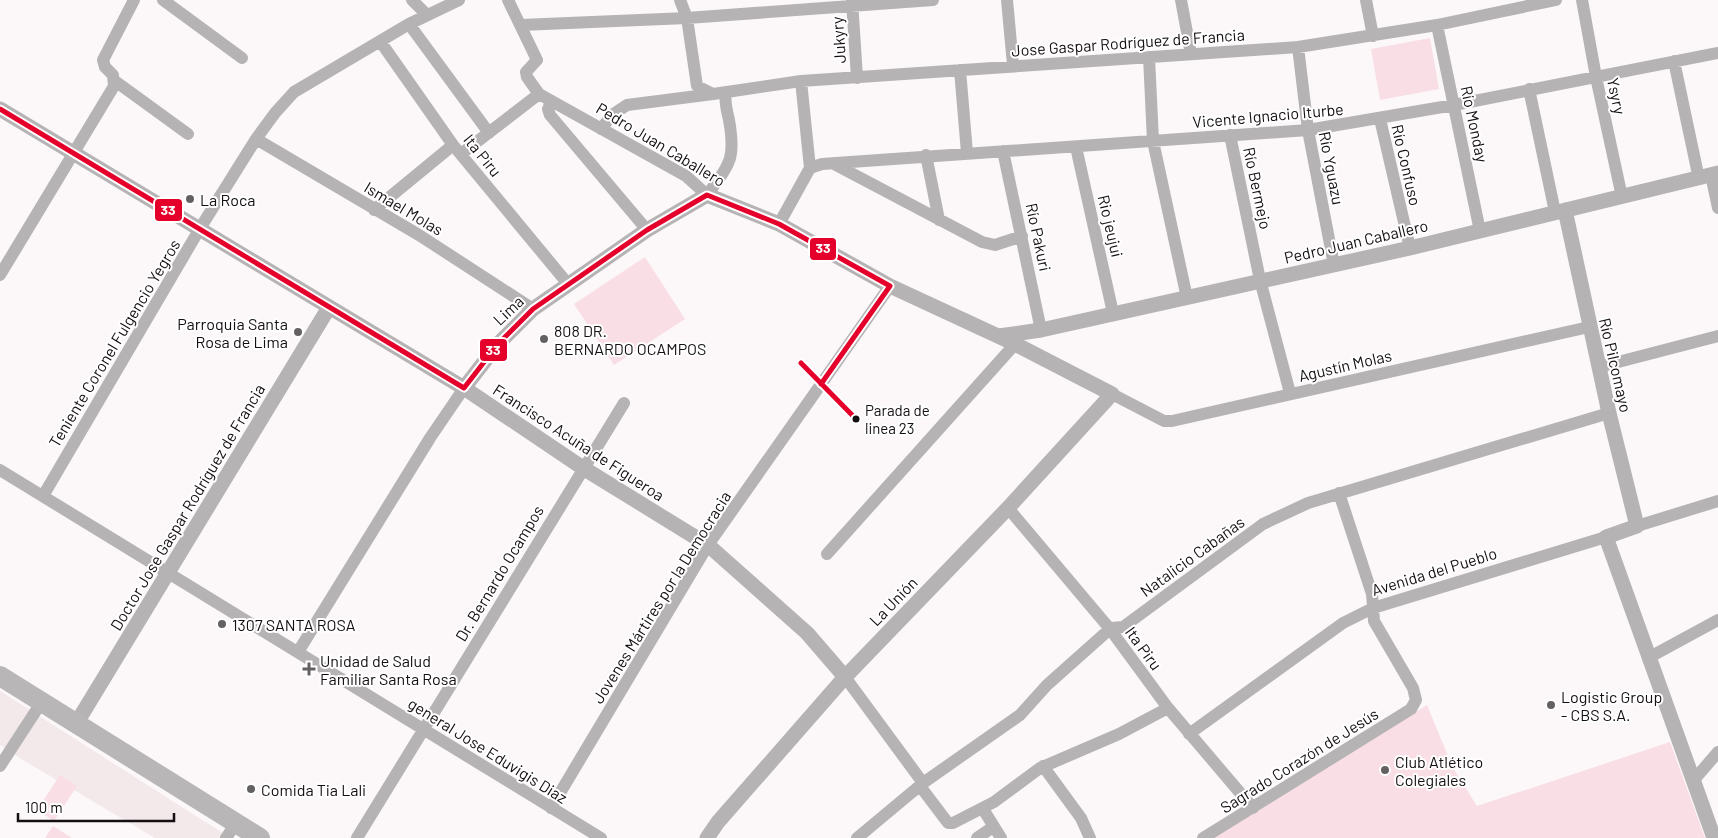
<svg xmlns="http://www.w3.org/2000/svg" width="1718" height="838" font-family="Barlow,sans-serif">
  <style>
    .built { fill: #f3e9eb }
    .green { fill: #f9dee5 }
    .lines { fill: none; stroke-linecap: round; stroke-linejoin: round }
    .minor { stroke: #b5b3b3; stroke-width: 12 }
    .tertiary { stroke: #b5b3b3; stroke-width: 15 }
    .primary { stroke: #b9b6b7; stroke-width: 20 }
    .bus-1-casing { stroke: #fff; stroke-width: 9 }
    .bus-1 { stroke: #e4002b; stroke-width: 5 }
    .poi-dot { fill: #656162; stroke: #fff; stroke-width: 2 }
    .bus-dot { fill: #140f10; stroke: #fff; stroke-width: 2 }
    .labels { text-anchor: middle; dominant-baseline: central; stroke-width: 4; stroke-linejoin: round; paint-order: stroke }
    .bus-label { font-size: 15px; fill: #140f10; stroke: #fff; text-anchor: start }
    .street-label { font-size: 16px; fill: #140f10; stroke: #fff }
    .poi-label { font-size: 16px; fill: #140f10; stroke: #fff; text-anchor: start }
    .line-badge { stroke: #fff; stroke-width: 2 }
    .badge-label { font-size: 14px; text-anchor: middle; font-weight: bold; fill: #fff }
  </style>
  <rect width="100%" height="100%" fill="#fcf8f9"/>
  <path class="built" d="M0,691L196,816L231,838H155L23,760L0,745Z"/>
  <path class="green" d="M1430,38L1439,89L1380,100L1371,49Z
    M645,257L685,319L614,365L574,304Z
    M1427,705L1453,768L1477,806L1670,742L1705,838H1209Z
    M60,775L77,786L54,821L37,810Z
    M53,826L72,838H45Z"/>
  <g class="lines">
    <path class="minor" d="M163,0L242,58
      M412,0L427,15
      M508,0L537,60L526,72L527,77L539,94L686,176L707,195C730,164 736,159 729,120C727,111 724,101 726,92
      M680,0L687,18L697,86L713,94L801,81L1298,47L1437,25L1556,0
      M852,0L857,78
      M1007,0L1013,65
      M1181,0L1191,54
      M1366,0L1373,36
      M1582,0L1596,77L1622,197
      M409,24L489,133
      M521,25L687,18L933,0
      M1437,25L1480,231
      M380,41L453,145L568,284
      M1298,47L1308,130L1334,265
      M1149,57L1153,141L1187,298
      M1674,61L1699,179
      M960,70L967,153
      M115,81L188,134
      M801,81L810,168
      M1529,89L1555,212
      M552,101L548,109L550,115L647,230
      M1380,119L1410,248
      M601,129L612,115L627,105L713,94
      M1230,135L1260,280L1290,393
      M256,139L419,235L533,309
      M1076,147L1113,313
      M1003,151L1041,330
      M461,154L539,94
      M926,155L939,220
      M834,164L982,242L995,245L1022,236
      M1711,175L1718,208
      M374,210L453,145
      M779,224L810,168L822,164L1308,130L1454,105L1718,53
      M0,275L114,86L113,75L105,67L103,60L134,0
      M1599,367L1718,336
      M1112,394L1164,421H1172L1589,327
      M0,470L601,838
      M43,496L199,230L256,139L275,113L294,92L409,24L459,0
      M1008,508L1110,629L1168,708L1253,808
      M1637,526L1718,501
      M827,554L1015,344
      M298,652L430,438L464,388
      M1648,658L1718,620
      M845,677L923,783
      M1189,734L1343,623L1373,608L1606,537
      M0,766L41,703
      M1043,766L1081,818L1090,838
      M1693,781L1718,752
      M920,786L948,823H953L994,802L1040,768L1119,734L1168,708
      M551,808L708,545L890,286
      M983,809L1001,838
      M226,838L236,823
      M357,838L624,403
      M857,838L923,783L1020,715L1047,685L1111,628L1123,627L1263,524L1308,503L1609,413
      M977,838L993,827
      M1203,838L1411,709L1416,700L1413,688L1374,621L1372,594L1339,493"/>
    <path class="tertiary" d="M0,109L464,388L583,468L708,545L807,633L845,677
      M1565,210L1609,413L1637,526L1606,537L1714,838
      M999,336L1041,330L1410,248L1718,173
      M464,388L498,344L533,309L647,230L707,195L779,224L890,286L1015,344L1112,394L1008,508L845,677L718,822L707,838
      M76,724L328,309"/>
    <path class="primary" d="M0,676L260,838"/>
    <g class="bus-1-casing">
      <path id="bus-1" d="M0,109L464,388L498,344L533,309L647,230L707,195L779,224L890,286L821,384
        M801,363L856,419"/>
    </g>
    <use href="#bus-1" class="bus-1"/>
  </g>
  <g class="poi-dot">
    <circle cx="190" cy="199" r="5"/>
    <circle cx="298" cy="332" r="5"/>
    <circle cx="544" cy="339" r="5"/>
    <circle cx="222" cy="624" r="5"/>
    <path d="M306.5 661.5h5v5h5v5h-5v5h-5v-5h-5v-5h5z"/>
    <circle cx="1551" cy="705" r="5"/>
    <circle cx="1385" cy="770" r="5"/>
    <circle cx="251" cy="789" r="5"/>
  </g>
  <circle class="bus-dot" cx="856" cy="419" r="4.5"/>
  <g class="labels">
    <g class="bus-label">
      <text x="865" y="410">Parada de<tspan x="865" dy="18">linea 23</tspan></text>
    </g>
    <g class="street-label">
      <text transform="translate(838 40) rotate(-94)">Jukyry</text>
      <text transform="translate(1128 42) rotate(-4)">Jose Gaspar Rodríguez de Francia</text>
      <text transform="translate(1617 96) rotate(78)">Ysyry</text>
      <text transform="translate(1268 115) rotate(-5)">Vicente Ignacio Iturbe</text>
      <text transform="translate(1475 124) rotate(78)">Río Monday</text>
      <text transform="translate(661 144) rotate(31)">Pedro Juan Caballero</text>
      <text transform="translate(483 155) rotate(51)">Ita Piru</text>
      <text transform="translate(1407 165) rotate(77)">Río Confuso</text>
      <text transform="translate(1332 168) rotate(79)">Río Yguazu</text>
      <text transform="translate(1258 188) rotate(78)">Río Bermejo</text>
      <text transform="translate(404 208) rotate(31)">Ismael Molas</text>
      <text transform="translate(1111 226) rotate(77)">Rio jeujui</text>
      <text transform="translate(1039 237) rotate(78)">Río Pakuri</text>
      <text transform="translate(1356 241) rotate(-13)">Pedro Juan Caballero</text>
      <text transform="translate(508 310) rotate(-43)">Lima</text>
      <text transform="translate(114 343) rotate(-59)">Teniente Coronel Fulgencio Yegros</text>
      <text transform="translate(1345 365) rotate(-13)">Agustín Molas</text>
      <text transform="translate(1616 365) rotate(77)">Río Pilcomayo</text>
      <text transform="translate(579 442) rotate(33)">Francisco Acuña de Figueroa</text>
      <text transform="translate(187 507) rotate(-59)">Doctor Jose Gaspar Rodríguez de Francia</text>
      <text transform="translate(1192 556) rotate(-36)">Natalicio Cabañas</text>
      <text transform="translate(1434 571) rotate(-17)">Avenida del Pueblo</text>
      <text transform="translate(499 573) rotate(-59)">Dr. Bernardo Ocampos</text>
      <text transform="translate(661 597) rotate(-58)">Jovenes Mártires por la Democracia</text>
      <text transform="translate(893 601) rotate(-46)">La Unión</text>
      <text transform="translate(1144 648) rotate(54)">Ita Piru</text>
      <text transform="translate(488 750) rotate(32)">general Jose Eduvigis Diaz</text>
      <text transform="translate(1299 760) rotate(-32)">Sagrado Corazón de Jesús</text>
    </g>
    <g class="poi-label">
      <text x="200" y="199">La Roca</text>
      <text x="288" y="323" text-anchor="end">Parroquia Santa<tspan x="288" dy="18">Rosa de Lima</tspan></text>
      <text x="554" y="330">808 DR.<tspan x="554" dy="18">BERNARDO OCAMPOS</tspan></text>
      <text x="232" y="624">1307 SANTA ROSA</text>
      <text x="320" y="660">Unidad de Salud<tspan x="320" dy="18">Familiar Santa Rosa</tspan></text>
      <text x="1561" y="696">Logistic Group<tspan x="1561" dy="18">- CBS S.A.</tspan></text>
      <text x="1395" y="761">Club Atlético<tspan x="1395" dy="18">Colegiales</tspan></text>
      <text x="261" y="789">Comida Tia Lali</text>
    </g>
  </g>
  <g class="line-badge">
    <rect x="154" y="198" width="29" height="24" rx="5" fill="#e4002b"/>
    <rect x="809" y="237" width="28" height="24" rx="5" fill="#e4002b"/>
    <rect x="479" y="338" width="29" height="24" rx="5" fill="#e4002b"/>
  </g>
  <g class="badge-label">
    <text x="168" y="215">33</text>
    <text x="823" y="253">33</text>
    <text x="493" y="355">33</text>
  </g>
  <path d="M18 813v8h156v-8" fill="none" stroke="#140f10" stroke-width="2.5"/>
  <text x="25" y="813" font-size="15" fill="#140f10" stroke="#ffffff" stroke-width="4" paint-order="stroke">100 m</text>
</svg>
